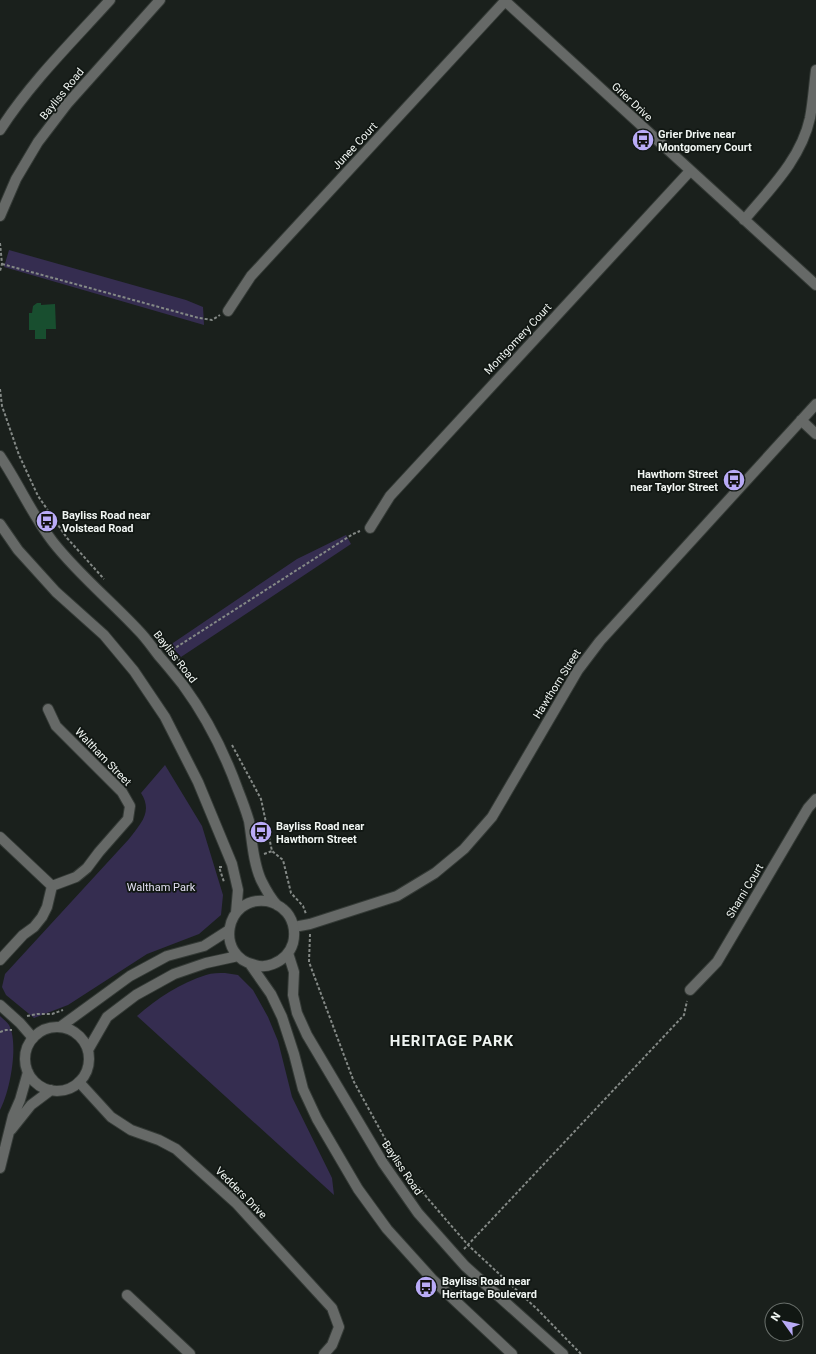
<svg xmlns="http://www.w3.org/2000/svg" width="816" height="1354" font-family="Roboto,sans-serif">
  <style>
    .green { fill: #352d50 }
    .building { fill: #184e2f }
    .lines { fill: none; stroke-linecap: round; stroke-linejoin: round }
    .minor-casing { stroke: #343a36; stroke-width: 12 }
    .tertiary-casing { stroke: #343a36; stroke-width: 12 }
    .path { stroke: #848986; stroke-width: 2; stroke-dasharray: 3 2; stroke-linecap: butt }
    .minor { stroke: #666967; stroke-width: 10 }
    .tertiary { stroke: #666967; stroke-width: 10 }
    .labels { text-anchor: middle; dominant-baseline: central; stroke-width: 3.5; stroke-linejoin: round; paint-order: stroke }
    .street-label { font-size: 11px; fill: #f0f5f2; stroke: #111713 }
    .poi-label { font-size: 11px; font-weight: bold; fill: #f0f5f2; stroke: #111713; text-anchor: start }
    .park-label { font-size: 11px; fill: #e3e0f3; stroke: #111713 }
    .district-label { font-size: 15px; font-weight: bold; letter-spacing: 1px; fill: #f0f5f2; stroke: #111713 }
  </style>
  <rect width="100%" height="100%" fill="#1a201c"/>
  <path class="green" d="M9,250L186,300L203,307L204,325L4,267Z
    M346,535L351,544L181,657L170,645L297,559Z
    M165,765L202,826L223,895L221,915L199,934L147,954L68,1005L34,1018L6,995L2,987L5,974L129,839C141,823 153,812 141,793Z
    M225,973L238,975L253,990L268,1017L278,1041L292,1097L332,1178L334,1195L137,1016C157,998 181,983 206,975C212,973 219,973 225,973Z
    M0,1016C3,1019 7,1022 9,1025C19,1044 10,1091 0,1110Z"/>
  <path class="building" d="M37,303H41V305L55,304L56,329H46V339H35V330H29V313H32L33,306Z"/>
  <g class="lines">
    <g class="minor-casing">
      <path id="minor" d="M504,0L816,285
        M744,220C770,189 801,159 810,118C813,102 814,86 816,70
        M228,311L251,276L505,1
        M801,420L816,434
        M370,528L390,496L690,171
        M0,837L52,886
        M294,927L310,924L397,896L435,873L464,849L492,817L578,670L600,641L816,404
        M0,960L23,935L34,927L42,917L47,907L52,886L76,877L87,868L99,852L128,819L130,806L122,792L56,726L48,709
        M690,990L717,962L808,808L816,799
        M0,1005L20,1023L33,1038
        M79,1082L111,1117L131,1130L159,1140L176,1149L236,1203L332,1308L339,1327L332,1345L324,1354
        M127,1295L190,1354"/>
    </g>
    <g class="tertiary-casing">
      <path id="tertiary" d="M0,130C31,82 72,42 110,0
        M0,216L16,179L38,142L67,104L160,0
        M0,456C19,484 32,515 53,542C78,574 110,600 138,630C146,638 152,647 159,656C167,665 175,675 183,685C205,715 225,754 238,790C242,800 246,811 249,821C252,840 253,862 261,880C264,886 272,900 277,905C279,906 281,907 283,909C293,917 296,931 293,943C290,953 283,960 273,964C268,966 261,967 255,965C214,956 225,896 266,901C269,901 273,903 276,904
        M0,524L18,550L56,592L104,635L134,671L165,717L198,782L232,864L238,890L236,913
        M288,953L294,972L293,995L297,1013L307,1035L383,1163L418,1213L465,1266L563,1354
        M250,964L271,994L282,1017L294,1054L303,1089L317,1119L358,1189L387,1229L433,1280L512,1354
        M60,1027L130,976L167,956L204,946L229,930
        M25 1059a32 32 0 1 1 64 0a32 32 0 1 1-64 0Z
        M88,1050L107,1017L136,995L174,974L206,963L238,956
        M11,1130L31,1105L51,1090
        M0,1168L13,1116L20,1100L28,1072"/>
    </g>
    <path class="path" d="M0,243L2,264L0,271
      M2,264L199,318L212,320L220,315
      M0,389L2,406L19,455L38,496L67,538L104,579
      M159,636L172,650L187,671
      M172,650L353,534L360,531
      M232,745L261,799L272,851L283,860L291,893L303,906L306,914
      M264,854L272,851
      M222,867H219L224,882
      M310,934L309,962L354,1082L395,1157L429,1200L468,1245L537,1309L581,1354
      M27,1016L37,1014H52L63,1010
      M0,1032L6,1030H12
      M464,1249L684,1015L687,1001"/>
    <use href="#minor" class="minor"/>
    <use href="#tertiary" class="tertiary"/>
  </g>
  <defs>
    <g id="bus-disc" transform="scale(1.15)"><circle r="9.5" fill="#b9abf7" stroke="#111713"/><path d="M-5-6H5V4H4V6H2V4H-2V6H-4V4H-5ZM-3.5-4V0h7V-4ZM-3.5 1.2v1.5H-2V1.2ZM2 1.2v1.5H3.5V1.2Z" fill="#111"/></g>
  </defs>
  <g fill-rule="evenodd">
    <use href="#bus-disc" x="643" y="140"/>
    <use href="#bus-disc" x="734" y="480"/>
    <use href="#bus-disc" x="47" y="521"/>
    <use href="#bus-disc" x="261" y="832"/>
    <use href="#bus-disc" x="426" y="1287"/>
  </g>
  <g class="labels">
    <g class="street-label">
      <text transform="translate(62 94) rotate(-51)">Bayliss Road</text>
      <text transform="translate(632 102) rotate(43)">Grier Drive</text>
      <text transform="translate(355 146) rotate(-47)">Junee Court</text>
      <text transform="translate(518 339) rotate(-47)">Montgomery Court</text>
      <text transform="translate(175 657) rotate(52)">Bayliss Road</text>
      <text transform="translate(557 684) rotate(-58)">Hawthorn Street</text>
      <text transform="translate(103 757) rotate(46)">Waltham Street</text>
      <text transform="translate(745 891) rotate(-59)">Sharni Court</text>
      <text transform="translate(402 1168) rotate(56)">Bayliss Road</text>
      <text transform="translate(241 1193) rotate(45)">Vedders Drive</text>
    </g>
    <g class="poi-label">
      <text x="658" y="134">Grier Drive near<tspan x="658" dy="13">Montgomery Court</tspan></text>
      <text x="718" y="474" text-anchor="end">Hawthorn Street<tspan x="718" dy="13">near Taylor Street</tspan></text>
      <text x="62" y="515">Bayliss Road near<tspan x="62" dy="13">Volstead Road</tspan></text>
      <text x="276" y="826">Bayliss Road near<tspan x="276" dy="13">Hawthorn Street</tspan></text>
      <text x="442" y="1281">Bayliss Road near<tspan x="442" dy="13">Heritage Boulevard</tspan></text>
    </g>
    <g class="park-label">
      <text x="161" y="887">Waltham Park</text>
    </g>
    <g class="district-label">
      <text x="452" y="1041">HERITAGE PARK</text>
    </g>
  </g>
  <g transform="translate(784 1322) rotate(303)"><circle r="19" fill="#111713" stroke="#6a706c"/>
  <path d="M0-3L7 15L0 10L-7 15Z" fill="#b9abf7"/>
  <text y="-6" font-size="11" font-weight="bold" text-anchor="middle" fill="#f0f5f2">N</text>
  </g>
</svg>
